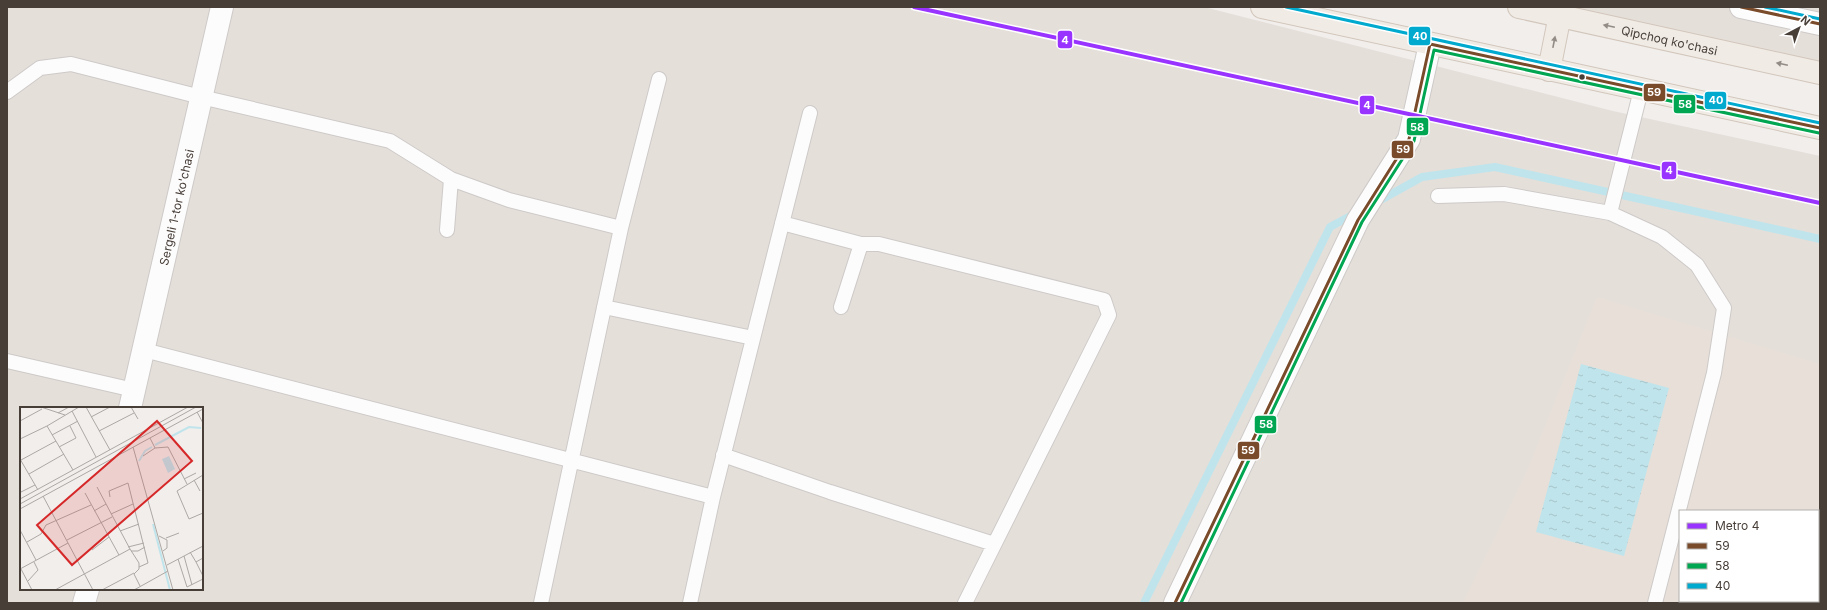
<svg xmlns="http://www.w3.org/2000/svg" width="1827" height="610" font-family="Inter,sans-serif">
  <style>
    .residential { fill: #e5dfda; fill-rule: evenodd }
    .education { fill: #e7dfd8; fill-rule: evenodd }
    .water { fill: url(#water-ripples) }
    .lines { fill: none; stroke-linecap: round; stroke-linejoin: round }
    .stream { stroke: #c0e4eb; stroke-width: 8 }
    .service-casing { stroke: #cdcac8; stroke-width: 16 }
    .minor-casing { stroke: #cdcac8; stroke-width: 24 }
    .tertiary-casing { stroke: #cdcac8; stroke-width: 24 }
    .primary-casing { stroke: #d2c6bb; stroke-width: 24 }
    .service { stroke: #fdfcfc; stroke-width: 14 }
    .minor { stroke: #fdfcfc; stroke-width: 22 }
    .tertiary { stroke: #fdfcfc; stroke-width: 22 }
    .primary { stroke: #f0ebe5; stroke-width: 22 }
    .bus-1-casing { stroke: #fff; stroke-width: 6 }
    .bus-2-casing { stroke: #fff; stroke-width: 6 }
    .bus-3-casing { stroke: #fff; stroke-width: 6 }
    .bus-1 { stroke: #7a4b2a; stroke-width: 3 }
    .bus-2 { stroke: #00a651; stroke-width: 3 }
    .bus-3 { stroke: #00a9ce; stroke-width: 3 }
    .metro-1-casing { stroke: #fff; stroke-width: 7 }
    .metro-1 { stroke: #93f; stroke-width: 4 }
    .oneway { fill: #938c86 }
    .bus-dot { fill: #473e38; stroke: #fff; stroke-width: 1.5 }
    .labels { text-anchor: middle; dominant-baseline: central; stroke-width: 3; stroke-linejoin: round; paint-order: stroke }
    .street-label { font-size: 12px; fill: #473e38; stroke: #fff }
    .inset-river { fill: none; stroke: #c0e4eb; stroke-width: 2 }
    .inset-road { fill: none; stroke: #ada8a4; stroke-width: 1 }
    .view { fill: #d62828; fill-opacity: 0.15; stroke: #d62828; stroke-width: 2 }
    .inset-edge { fill: none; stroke: #473e38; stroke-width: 2 }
    .line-badge { stroke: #fff; stroke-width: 1.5 }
    .badge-label { font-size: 11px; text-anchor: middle; font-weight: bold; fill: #fff }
  </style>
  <defs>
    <pattern id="water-ripples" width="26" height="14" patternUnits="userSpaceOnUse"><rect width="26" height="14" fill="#c0e4eb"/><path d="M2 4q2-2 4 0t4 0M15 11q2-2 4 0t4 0" fill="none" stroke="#a6c5ca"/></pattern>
  </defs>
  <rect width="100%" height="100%" fill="#f1eeec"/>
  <path class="residential" d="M7,7H1204L1613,111L1820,156V603H85L89,589H202V408H21V589H88L84,603H7ZM1680,511H1818V601H1680Z
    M1519,7H1820V73Z"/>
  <path class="education" d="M1597,297L1820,364V603H1463L1527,471ZM1680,511H1818V601H1680Z"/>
  <path class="water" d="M1581,364L1669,388L1624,556L1536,532Z"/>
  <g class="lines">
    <path class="stream" d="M1377,202L1422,177L1495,167L1820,239
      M1144,603L1330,227L1356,213"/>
    <g class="service-casing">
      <path id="service" d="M7,92L40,68L71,64L201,97L390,141L451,179L509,200L621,228
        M1438,196L1504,194L1610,213L1641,90
        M1610,213L1662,237L1697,265L1724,308L1714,373L1655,603
        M782,223L861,244
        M447,230L451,179
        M604,307L753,338
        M841,307L861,244H879L1104,300L1109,315L965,603
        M144,350L713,497
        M7,361L134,390
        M723,455L830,492L994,544
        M541,603L621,228L659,79
        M690,603L713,497L810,113"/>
    </g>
    <g class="minor-casing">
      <g id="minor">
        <path d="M1741,7L1820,24"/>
        <path id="s1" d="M130,408L222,7"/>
        <path d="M84,603L88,589"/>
      </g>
    </g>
    <g class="tertiary-casing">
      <path id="tertiary" d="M1175,603L1358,220L1409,139L1430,44"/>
    </g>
    <g class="primary-casing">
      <g id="primary">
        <path d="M1262,7L1820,128"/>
        <path id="s2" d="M1519,7L1820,73"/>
        <path d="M1549,70L1560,15"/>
      </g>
    </g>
    <use href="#service" class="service"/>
    <use href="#minor" class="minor"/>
    <use href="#tertiary" class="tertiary"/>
    <use href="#primary" class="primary"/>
    <g class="bus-1-casing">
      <path id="bus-1" d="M1741,7L1820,24
        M1175,603L1358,220L1409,139L1430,44L1820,128"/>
    </g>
    <g class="bus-2-casing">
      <path id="bus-2" d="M1181,603L1362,222L1414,141L1434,50L1819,133"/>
    </g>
    <g class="bus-3-casing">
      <path id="bus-3" d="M1286,7L1820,123
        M1765,7L1820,19"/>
    </g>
    <use href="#bus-1" class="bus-1"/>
    <use href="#bus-2" class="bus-2"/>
    <use href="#bus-3" class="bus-3"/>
    <g class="metro-1-casing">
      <path id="metro-1" d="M914,7L1820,203"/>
    </g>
    <use href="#metro-1" class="metro-1"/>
  </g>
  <defs><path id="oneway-solid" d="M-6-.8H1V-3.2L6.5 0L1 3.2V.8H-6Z"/></defs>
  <g class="oneway">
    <use href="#oneway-solid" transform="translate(1609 26) rotate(-168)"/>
    <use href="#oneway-solid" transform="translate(1554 42) rotate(-79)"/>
    <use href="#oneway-solid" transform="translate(1782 64) rotate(-168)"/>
  </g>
  <circle class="bus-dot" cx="1582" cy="77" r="3.5"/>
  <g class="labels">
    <g class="street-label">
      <text stroke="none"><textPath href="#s2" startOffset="154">Qipchoq ko'chasi</textPath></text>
      <text stroke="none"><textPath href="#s1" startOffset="206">Sergeli 1-tor ko'chasi</textPath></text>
    </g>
  </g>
  <g transform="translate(20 407)">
    <rect width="183" height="183" fill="#f1eeec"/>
    <path d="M149,49L155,62L148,66L142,52Z" fill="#c0e4eb"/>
    <path class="inset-river" d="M135,38L169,20L181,21M119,54L125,44L132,40M133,117L150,183"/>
    <path class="inset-road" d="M21,0L45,8M66,0L90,43M111,0L118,12M52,4L76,50M177,5L183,16M38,6L49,0M71,10L90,0M0,14L22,2M79,24L114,6M32,28L58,14M0,32L27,19M39,40L56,31L50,19M113,40L153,183M135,41L148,40L167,77M123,49L135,41L130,31M0,52L18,83M1,53L36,34M53,63L27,19L59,0M9,67L44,47M183,68L157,84L169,112L183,106M164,72L176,66M174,73L180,84M0,82L1,85L15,78M65,86L99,148M23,89L73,183M90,90L89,84L108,76L128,156L119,160M0,92L168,0M0,97L176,0M0,102L183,2M74,104L86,97M91,107L113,97M0,123L16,153M100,124L119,117M139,129L147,133V141L143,144M146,131L159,126M47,133L92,110M7,135L21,127L26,118L71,98M108,140L124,136M110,142L119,156V162L114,167L120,179M72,143L89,130M111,144H118L125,140M170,145L176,155L183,151M164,149L172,178M158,152L167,180L183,172M176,155L183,169M147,158L183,139M0,162L48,136M1,162L12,183M8,174L18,163L14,155M35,183L110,142L77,80M82,183L114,166M114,183L148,164"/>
    <path class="view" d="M137,14L172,54L52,158L17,118Z"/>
    <rect width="183" height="183" class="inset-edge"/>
  </g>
  <g class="line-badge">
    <rect x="1408" y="26" width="23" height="20" rx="4" fill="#00a9ce"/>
    <rect x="1057" y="30" width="16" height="19" rx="4" fill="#93f"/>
    <rect x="1643" y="83" width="23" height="19" rx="4" fill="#7a4b2a"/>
    <rect x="1704" y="91" width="23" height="19" rx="4" fill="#00a9ce"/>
    <rect x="1673" y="94" width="23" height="20" rx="4" fill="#00a651"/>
    <rect x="1359" y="95" width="16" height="20" rx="4" fill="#93f"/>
    <rect x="1406" y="117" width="23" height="19" rx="4" fill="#00a651"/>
    <rect x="1391" y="140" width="23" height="19" rx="4" fill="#7a4b2a"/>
    <rect x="1661" y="161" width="16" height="19" rx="4" fill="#93f"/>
    <rect x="1254" y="415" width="23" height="19" rx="4" fill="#00a651"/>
    <rect x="1237" y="441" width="23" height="19" rx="4" fill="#7a4b2a"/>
  </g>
  <g class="badge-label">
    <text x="1420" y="40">40</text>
    <text x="1065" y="44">4</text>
    <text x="1654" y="96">59</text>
    <text x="1716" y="104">40</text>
    <text x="1685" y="108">58</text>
    <text x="1367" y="109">4</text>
    <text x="1417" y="131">58</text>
    <text x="1403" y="153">59</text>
    <text x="1669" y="174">4</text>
    <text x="1266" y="428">58</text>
    <text x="1248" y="454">59</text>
  </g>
  <rect width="1827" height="610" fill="none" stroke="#473e38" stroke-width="16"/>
  <rect x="1679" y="510" width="140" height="92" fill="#ffffff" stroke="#b5b2af"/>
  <rect x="1687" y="523" width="20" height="6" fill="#9933ff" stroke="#b5b2af"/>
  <text x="1715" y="530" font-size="12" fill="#473e38">Metro 4</text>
  <rect x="1687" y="543" width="20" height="6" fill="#7a4b2a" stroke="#b5b2af"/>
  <text x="1715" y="550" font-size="12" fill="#473e38">59</text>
  <rect x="1687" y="563" width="20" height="6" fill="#00a651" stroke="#b5b2af"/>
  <text x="1715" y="570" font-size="12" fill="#473e38">58</text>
  <rect x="1687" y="583" width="20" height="6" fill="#00a9ce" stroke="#b5b2af"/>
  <text x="1715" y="590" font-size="12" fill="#473e38">40</text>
  <g transform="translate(1799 28) rotate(41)" stroke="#ffffff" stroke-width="3" paint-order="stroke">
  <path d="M0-3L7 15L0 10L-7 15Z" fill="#473e38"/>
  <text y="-6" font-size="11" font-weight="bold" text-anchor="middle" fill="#473e38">N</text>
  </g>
</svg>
